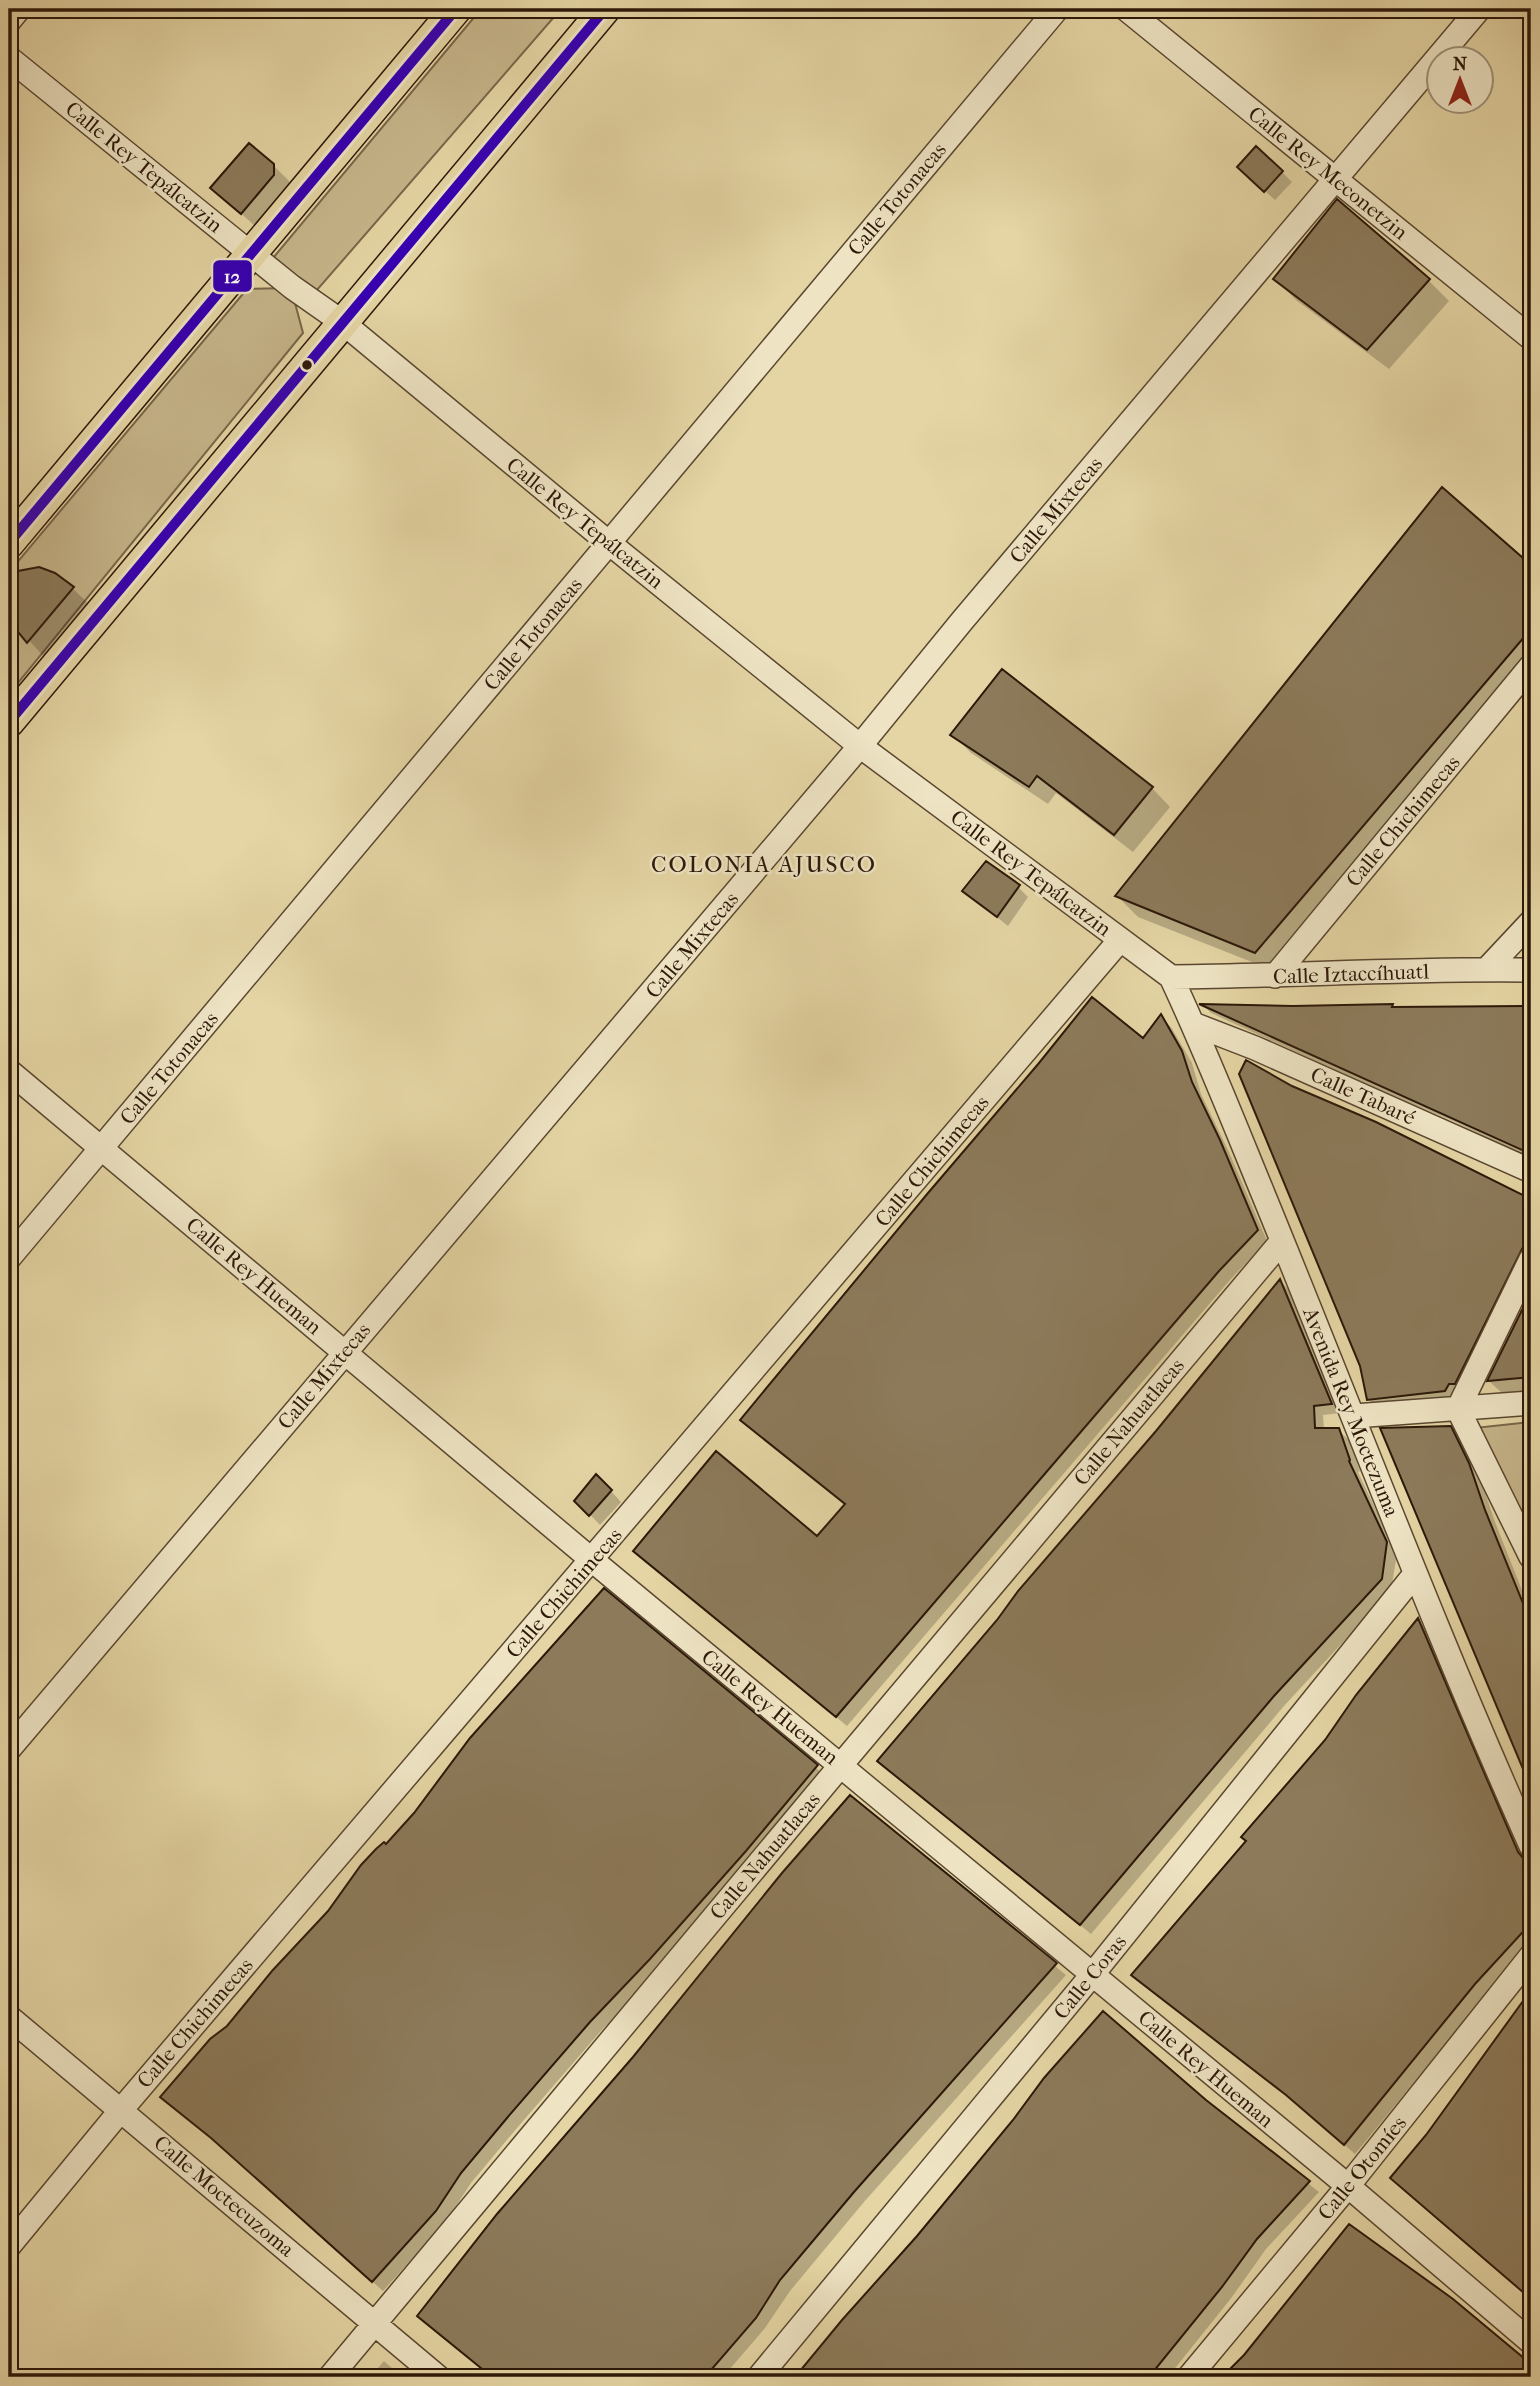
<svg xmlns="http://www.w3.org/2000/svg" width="1540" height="2386" font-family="'IM FELL French Canon',serif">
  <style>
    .green { fill: #c6b58a; stroke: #79664a; stroke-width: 2 }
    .shadow { fill: #0003 }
    .building { fill: #8c7a5a; stroke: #2c1809; stroke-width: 2 }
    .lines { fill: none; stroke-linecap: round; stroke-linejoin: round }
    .minor-casing { stroke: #5a4730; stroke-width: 26 }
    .major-casing { stroke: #2c1809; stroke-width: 33 }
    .minor { stroke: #eee4c4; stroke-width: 23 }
    .major { stroke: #e5d5a4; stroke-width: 30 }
    .bus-1-casing { stroke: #eee4c4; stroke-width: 16 }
    .bus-1 { stroke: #3600b5; stroke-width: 10 }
    .bus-dot { fill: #2c1809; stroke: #eee4c4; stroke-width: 2.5 }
    .labels { text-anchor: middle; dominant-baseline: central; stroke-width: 5; stroke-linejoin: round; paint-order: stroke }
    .street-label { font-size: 21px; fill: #2c1809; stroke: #eee4c4 }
    .neighbourhood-label { font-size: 23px; letter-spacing: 2px; fill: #2c1809; stroke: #eee4c4 }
    .line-badge { stroke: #eee4c4; stroke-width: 2.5 }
    .badge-label { font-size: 19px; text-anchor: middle; font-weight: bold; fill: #fff }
  </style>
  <rect width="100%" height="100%" fill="#e5d5a4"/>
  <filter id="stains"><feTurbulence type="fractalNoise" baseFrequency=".00286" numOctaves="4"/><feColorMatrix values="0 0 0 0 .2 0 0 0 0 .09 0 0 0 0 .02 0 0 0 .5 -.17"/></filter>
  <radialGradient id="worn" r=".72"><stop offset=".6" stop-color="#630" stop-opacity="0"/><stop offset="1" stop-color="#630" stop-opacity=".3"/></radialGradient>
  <path class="green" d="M481,9H561L317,290L293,285L268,264Z
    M291,288L303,333L9,694V572L247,289Z
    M1531,1422V1548L1474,1428Z"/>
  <path class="shadow" d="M273,165L289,181V191L257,228L213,188Z
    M1282,172L1292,182L1275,200L1249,177Z
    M1275,279L1428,280L1449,301L1389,369L1296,300Z
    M1442,490L1531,567V674L1277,972L1138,917L1117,896Z
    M19,572L54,575L73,589L89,604L44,657L9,618V585Z
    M953,735L1152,788L1170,807L1133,852L1056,793L1048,804L971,753Z
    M1018,887L1028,897L1008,926L964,891Z
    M1203,1005L1293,1008L1392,1006L1395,1009L1531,1010V1159L1455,1122L1372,1087L1211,1013Z
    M1161,1017L1171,1027L1192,1063L1201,1094L1229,1152L1267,1241L1229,1281L847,1726L646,1561L818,1539L846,1505L742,1420L1144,1040Z
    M1292,1087L1531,1201V1260L1455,1400L1378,1409L1368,1399Z
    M1280,1281L1290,1291L1341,1413L1323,1415L1324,1430H1338L1349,1440L1360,1471L1358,1472L1397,1554L1391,1590L1284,1706L1091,1934L879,1761L1157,1432Z
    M1522,1312L1531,1317V1391L1502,1393L1489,1381Z
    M1450,1428L1461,1438L1479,1475L1495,1522L1531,1613V1785L1487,1675Z
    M597,1476L621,1502L600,1525L577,1501Z
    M605,1591L827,1777L660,1969L600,2032L517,2128L471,2183L446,2221L383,2291L223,2147L162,2097L228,2028Z
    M1418,1621L1428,1631L1527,1861H1531V1945L1486,1995L1355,2154L1298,2105L1143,1985L1133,1975L1248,1842Z
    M850,1798L1066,1975L864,2202L790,2291L765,2328L723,2377H492L429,2326L635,2058Z
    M1531,1995V2299L1456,2232L1427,2136Z
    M1205,2102L1319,2192L1266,2249L1232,2297L1168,2377H797L919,2237Z
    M1452,2301L1531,2365V2377H1225L1245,2356Z
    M384,2361L402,2377H370Z"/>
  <path class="building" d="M249,143L274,164V175L241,214L210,188Z
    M1256,146L1283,171L1264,192L1237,167Z
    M1337,199L1430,279L1367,350L1273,279Z
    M1442,487L1531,565V629L1255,953L1115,896Z
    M39,567L55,573L74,587L27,643L9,621V582L18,571Z
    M1002,669L1153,787L1114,835L1037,776L1029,787L950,735Z
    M986,861L1020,885L997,917L962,891Z
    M1092,997L1143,1038L1161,1014L1182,1051L1192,1082L1220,1140L1258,1230L1219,1271L836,1717L633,1551L716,1451L817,1536L845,1504L740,1420L928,1193L1039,1063Z
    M1199,1004L1293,1006L1393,1004L1392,1007L1531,1006V1154Z
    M1246,1060L1292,1086L1376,1122L1531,1199V1231L1455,1384H1449L1445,1391L1367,1400L1360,1366L1239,1074Z
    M1280,1279L1332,1404L1314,1406L1315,1428H1339L1350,1460L1349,1461L1387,1542L1382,1579L1274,1696L1080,1925L877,1761L997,1620L1018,1591L1156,1431Z
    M1522,1310L1531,1315V1377L1487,1381Z
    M1451,1426L1469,1463L1485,1510L1531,1623V1788L1380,1428Z
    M596,1474L612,1490L589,1516L574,1501Z
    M604,1588L818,1765L746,1851L650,1959L590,2022L507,2118L461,2173L436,2211L372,2282L211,2138L160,2097L210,2039L227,2026L272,1971L328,1911L361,1865L376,1849L384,1842L386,1844L414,1813L470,1738Z
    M1418,1618L1518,1852L1523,1858L1531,1860V1923L1475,1984L1344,2145L1286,2095L1131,1975L1246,1841L1241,1837L1325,1740L1356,1695Z
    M850,1795L1057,1963L854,2192L780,2280L756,2318L705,2377H492L417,2316L497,2214L633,2057L782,1873Z
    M1531,1990V2299L1390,2178L1426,2135Z
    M1103,2011L1206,2100L1310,2181L1257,2239L1222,2287L1149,2377H795L842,2320L917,2236L1013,2120L1044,2078Z
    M1349,2224L1453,2299L1531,2364V2377H1222L1244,2355Z"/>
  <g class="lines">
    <g class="minor-casing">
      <path id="minor" d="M1126,9L1531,338
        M9,21L19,9
        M9,58L292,287L342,322L609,543L860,746L1171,977C1205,1049 1234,1123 1264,1196C1353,1413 1435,1632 1531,1846
        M1487,969L1531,922
        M1275,976L1531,666
        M1171,977C1291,976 1411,968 1531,970
        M1193,1024L1255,1048L1531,1171
        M9,1071L592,1560L1348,2186L1531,2342
        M9,1258L1057,9
        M1531,1259L1458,1409L1531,1557
        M1354,1416L1531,1403
        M9,1749L860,746L962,621L1479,9
        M9,2017L438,2377
        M9,2246L121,2110L1120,940
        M330,2377L841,1765L1282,1241
        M759,2377L1092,1975L1415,1574
        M1189,2377L1348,2186L1531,1956"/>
    </g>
    <g class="major-casing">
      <path id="major" d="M9,543L456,9
        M9,722L605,9"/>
    </g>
    <use href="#minor" class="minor"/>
    <use href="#major" class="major"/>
    <g class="bus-1-casing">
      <path id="bus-1" d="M9,543L456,9
        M9,722L605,9"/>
    </g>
    <use href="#bus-1" class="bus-1"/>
  </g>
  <circle class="bus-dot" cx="307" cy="365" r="6"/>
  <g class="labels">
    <g class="street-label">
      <text transform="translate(144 167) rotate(39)">Calle Rey Tepálcatzin</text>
      <text transform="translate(1328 173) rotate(39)">Calle Rey Meconetzin</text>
      <text transform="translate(897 199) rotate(-50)">Calle Totonacas</text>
      <text transform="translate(1056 510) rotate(-50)">Calle Mixtecas</text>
      <text transform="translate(585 523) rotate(39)">Calle Rey Tepálcatzin</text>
      <text transform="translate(533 634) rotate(-50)">Calle Totonacas</text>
      <text transform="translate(1403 821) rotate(-50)">Calle Chichimecas</text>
      <text transform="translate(1031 873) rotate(37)">Calle Rey Tepálcatzin</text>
      <text transform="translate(692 945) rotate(-50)">Calle Mixtecas</text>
      <text transform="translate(1351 974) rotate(-2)">Calle Iztaccíhuatl</text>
      <text transform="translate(169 1068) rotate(-50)">Calle Totonacas</text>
      <text transform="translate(1363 1096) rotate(24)">Calle Tabaré</text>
      <text transform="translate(932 1161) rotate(-50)">Calle Chichimecas</text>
      <text transform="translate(254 1276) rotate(40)">Calle Rey Hueman</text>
      <text transform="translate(324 1376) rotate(-50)">Calle Mixtecas</text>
      <text transform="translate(1351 1412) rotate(68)">Avenida Rey Moctezuma</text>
      <text transform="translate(1129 1422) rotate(-50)">Calle Nahuatlacas</text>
      <text transform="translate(564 1593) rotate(-49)">Calle Chichimecas</text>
      <text transform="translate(770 1707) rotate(39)">Calle Rey Hueman</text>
      <text transform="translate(765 1856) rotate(-50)">Calle Nahuatlacas</text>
      <text transform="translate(1090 1977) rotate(-51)">Calle Coras</text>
      <text transform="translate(195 2023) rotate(-49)">Calle Chichimecas</text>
      <text transform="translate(1206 2069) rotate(40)">Calle Rey Hueman</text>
      <text transform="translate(1362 2168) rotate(-51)">Calle Otomíes</text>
      <text transform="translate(224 2196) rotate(40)">Calle Moctecuzoma</text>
    </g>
    <g class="neighbourhood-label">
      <text x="764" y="864">COLONIA AJUSCO</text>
    </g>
  </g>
  <rect class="line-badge" x="212" y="259" width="41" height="34" rx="7" fill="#3600b5"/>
  <g class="badge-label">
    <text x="232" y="283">12</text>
  </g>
  <rect width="1540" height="2386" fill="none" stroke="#e5d5a4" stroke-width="35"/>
  <rect x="10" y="10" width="1519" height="2365" fill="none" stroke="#2c1809" stroke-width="3.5"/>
  <rect x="18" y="18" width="1505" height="2351" fill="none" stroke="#2c1809" stroke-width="2"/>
  <g transform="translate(1460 80)"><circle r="33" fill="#eee4c4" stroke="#a09279" stroke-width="2"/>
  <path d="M0-5L12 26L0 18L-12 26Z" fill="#8f2418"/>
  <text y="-10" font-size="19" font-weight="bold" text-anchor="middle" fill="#2c1809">N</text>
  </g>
  <rect width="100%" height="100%" filter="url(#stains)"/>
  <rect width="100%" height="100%" fill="url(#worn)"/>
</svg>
